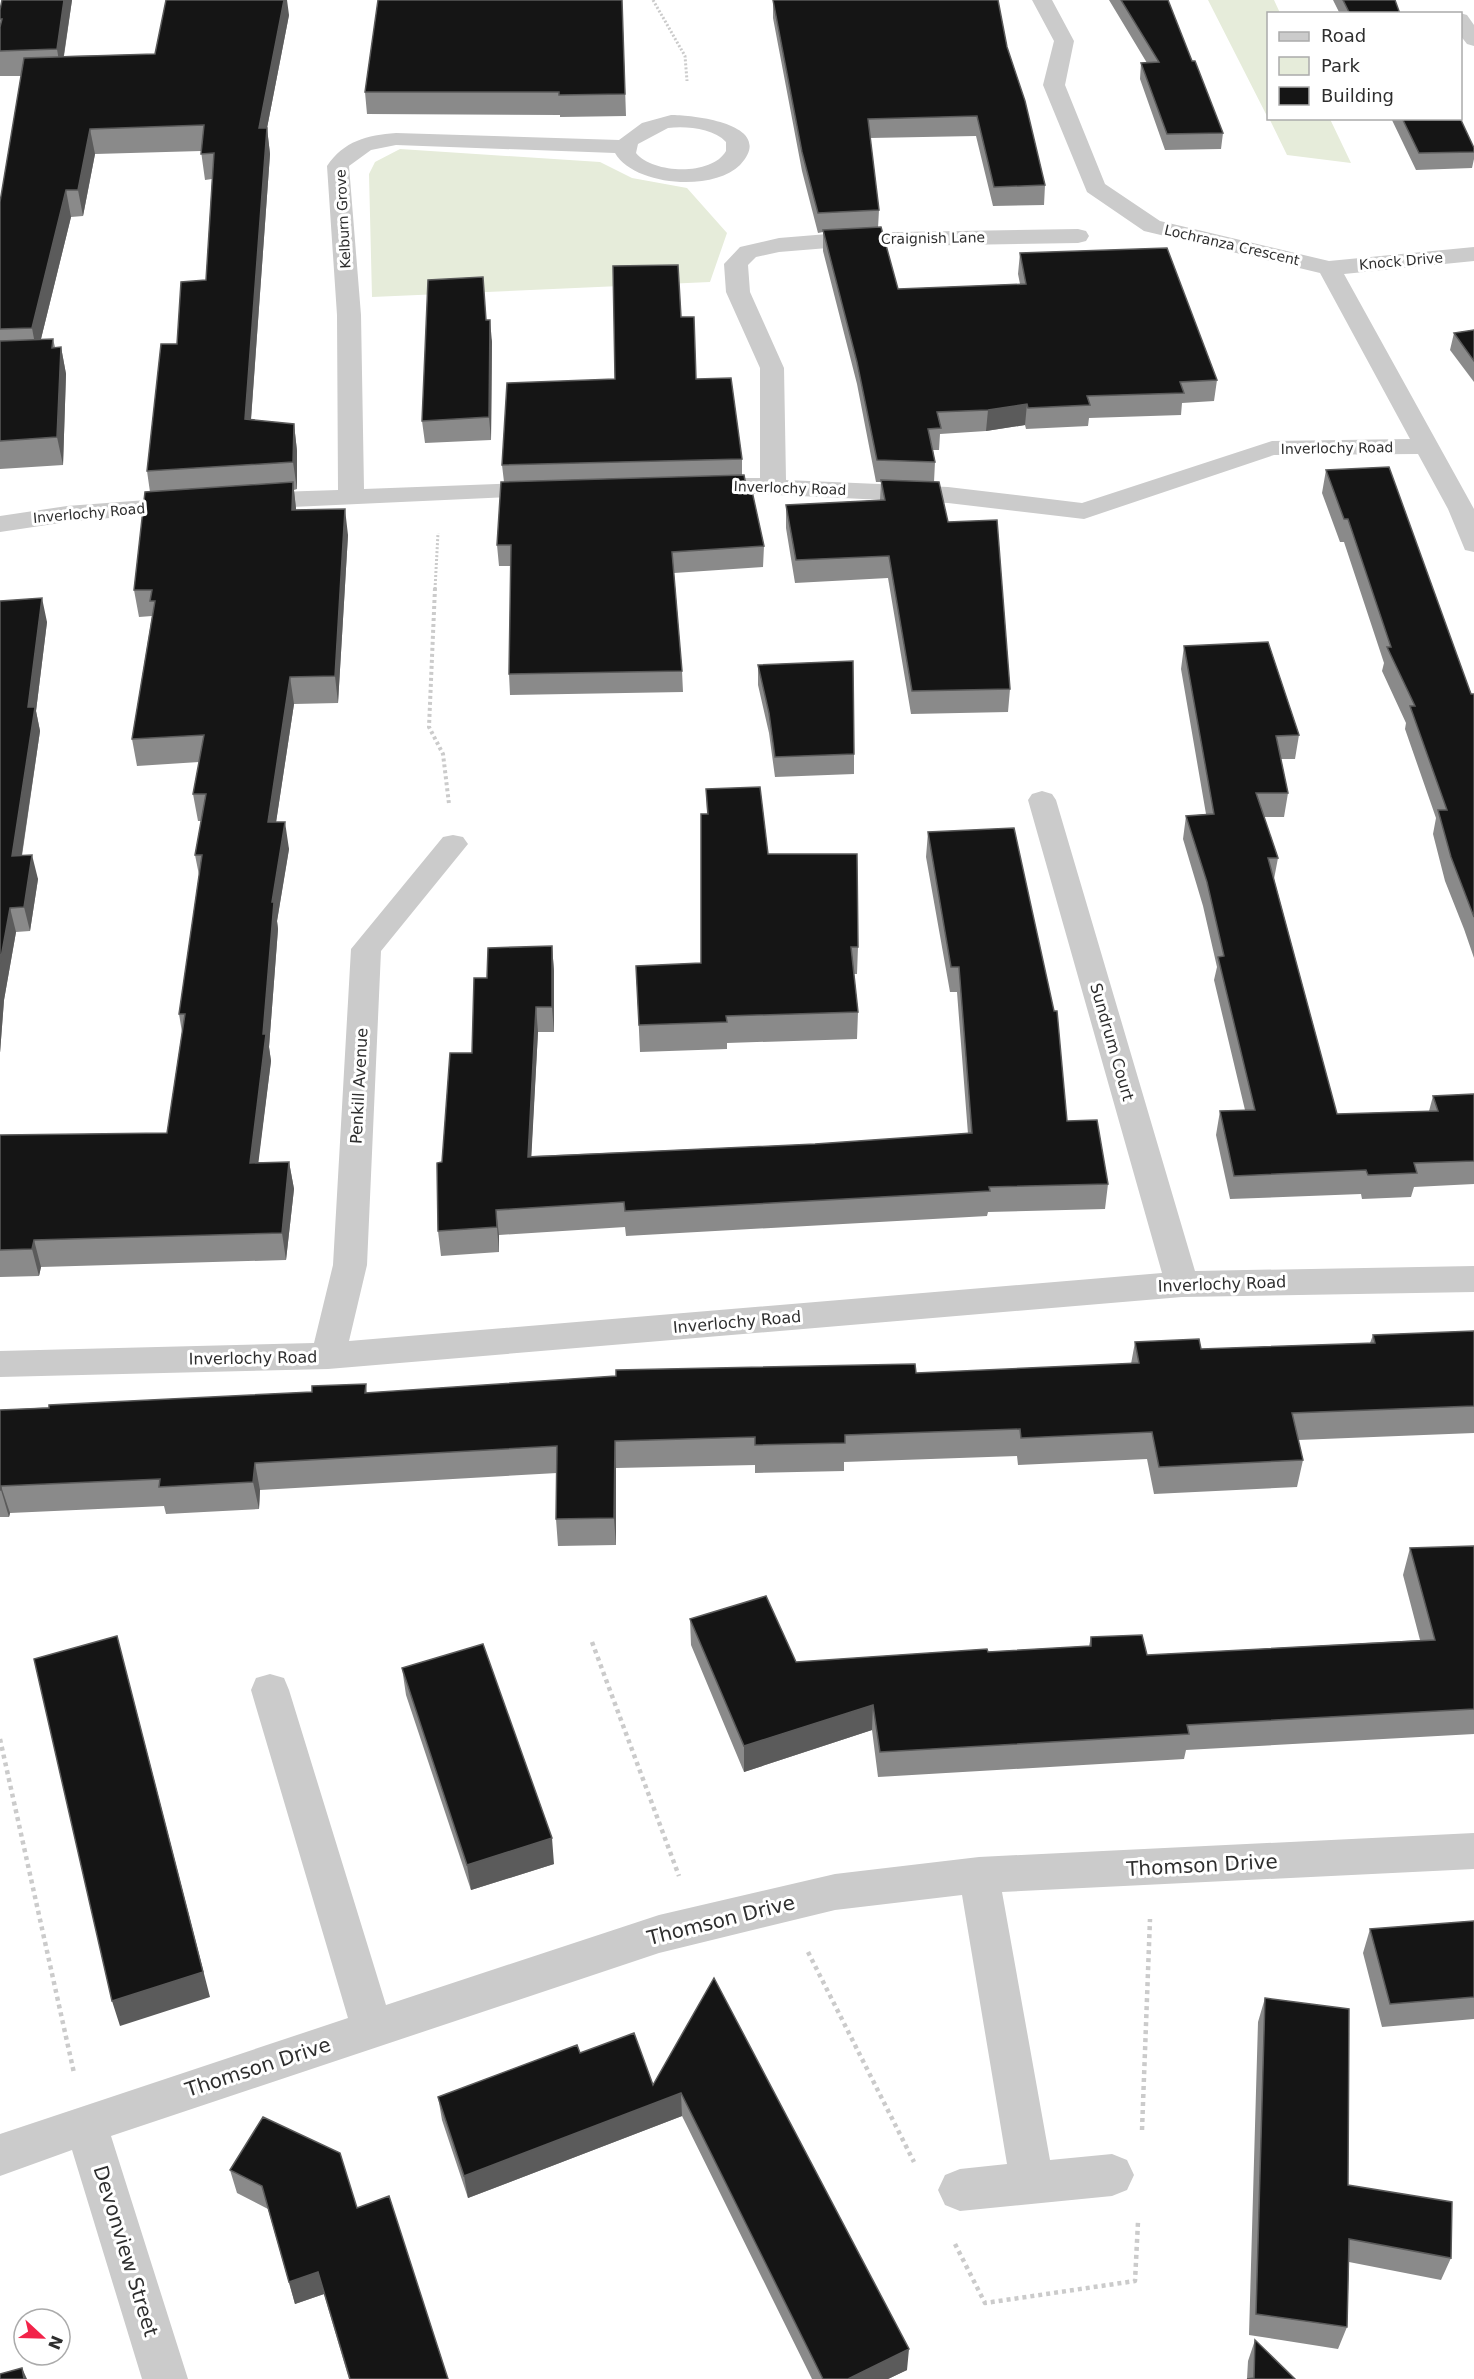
<svg xmlns="http://www.w3.org/2000/svg" width="1474" height="2379" font-family="'DejaVu Sans',sans-serif">
  <style>
    .green { fill: #e6ecda }
    .lines { fill: none; stroke-linecap: round; stroke-linejoin: round }
    .path-far2 { stroke: #cbcbcb; stroke-width: 3; stroke-dasharray: 2 2; stroke-linecap: butt }
    .path-far1 { stroke: #cbcbcb; stroke-width: 4; stroke-dasharray: 3 3; stroke-linecap: butt }
    .path { stroke: #cbcbcb; stroke-width: 4.5; stroke-dasharray: 4 4; stroke-linecap: butt }
    .minor { fill: #cbcbcb; fill-rule: evenodd }
    .wall { fill: #8a8a8a }
    .shaded-wall { fill: #5b5b5b }
    .building { fill: #151515; stroke: #5b5b5b; stroke-width: 1.5 }
    .labels { text-anchor: middle; dominant-baseline: central; stroke-width: 6; stroke-linejoin: round; paint-order: stroke }
    .far-street-label { font-size: 14px; fill: #2e2e2e; stroke: #fff }
    .street-label { font-size: 16px; fill: #2e2e2e; stroke: #fff }
    .near-street-label { font-size: 20px; fill: #2e2e2e; stroke: #fff }
  </style>
  <rect width="100%" height="100%" fill="#fff"/>
  <path class="green" d="M1208,0H1274L1280,13L1268,14V118Z
    M1269,118L1330,119L1351,163L1287,155Z
    M400,149L600,162L632,178L687,188L727,233L710,282L372,297L369,174L375,162Z"/>
  <g class="lines">
    <path class="path-far2" d="M653,0L685,56L687,81
      M435,589L438,533"/>
    <path class="path-far1" d="M435,588L429,727L443,754L449,804"/>
    <path class="path" d="M592,1642L679,1876
      M0,1739L74,2073
      M808,1952L914,2162
      M1142,2130L1150,1919
      M955,2244L985,2303L1135,2281L1138,2222"/>
    <path class="minor" d="M1032,0H1052L1074,41L1065,85L1105,184L1160,221L1329,261L1474,247V261L1344,274L1474,509V552L1465,550L1448,509L1418,454L1274,455L1084,519L948,503L693,491L689,486L693,481L702,478H760V368L726,292L724,264L740,247L779,238L840,233L1078,229L1086,231L1089,236L1086,241L1078,243L840,247L779,252L756,257L748,265L750,292L784,368L786,480L948,487L1082,503L1272,441L1410,439L1320,273L1144,231L1087,192L1043,85L1054,41Z
      M1460,13L1467,15L1474,25V46L1467,44L1460,35V14H1458Z
      M671,115C693,115 778,124 740,165C713,192 634,186 615,153L396,145L371,150L349,166L361,315L364,489L546,482L555,485L559,490L555,495L250,509L241,506L237,501L241,496L250,493L338,490L337,315L327,166C344,141 367,135 396,133L619,140L642,123ZM668,128C686,126 713,128 726,142V151C712,176 653,174 636,153L638,144Z
      M186,497L195,500L199,505L195,510L67,522L0,532V516L67,506Z
      M1042,791L1052,794L1056,800L1195,1271L1474,1266V1292L1182,1297L328,1369L0,1377V1351L314,1343L333,1265L351,949L443,837L453,835L463,837L468,844L381,951L367,1265L349,1341L1162,1273L1028,800L1032,794Z
      M270,1674L284,1678L289,1690L386,2005L659,1915L835,1874L979,1857L1474,1833V1869L1002,1892L1050,2160L1112,2154L1127,2160L1134,2175L1127,2190L1112,2196L960,2211L945,2205L938,2190L945,2175L960,2169L1007,2164L962,1895L835,1910L659,1953L111,2136L188,2379H142L72,2150L0,2176V2134L348,2018L251,1690L256,1678Z"/>
  </g>
  <path class="wall" d="M2,0H72L64,56L155,54L289,15L267,128L270,154L251,420L294,424L297,451V489L294,490L296,510L348,535L338,703L294,704L276,822L289,849L277,921L278,929L269,1047L271,1061L258,1162H289L294,1189L286,1260L41,1267L39,1276L0,1277V1135L167,1133L182,1032L179,1014L199,875L195,855L201,821H198L193,794L199,762L137,766L132,739L152,616L139,617L134,590L150,492L147,471L177,344L206,280L212,179L205,180L201,151L95,154L83,216L71,217L41,339H53L55,347H61L66,374L63,465L0,469V202L21,76H0V10Z
    M622,0L626,116L560,117V115L367,114L365,92Z
    M773,0H998L1007,47L1045,185L1044,205L993,206L976,136L870,138L879,210L878,228L898,289L1020,284L1018,274L1020,253L1217,380L1214,401L1182,403L1181,415L1089,418L1088,426L1026,429L1025,425L986,431L940,434L939,450H933L935,462L934,482L948,522L1010,689L1008,712L911,714L888,578L795,583L786,528V505L880,500L881,482H876L857,384L823,251V232L818,233L802,171L773,18Z
    M1109,0H1168L1192,61L1223,133L1221,149L1165,150L1140,79L1141,63H1147Z
    M1333,0H1395L1400,14H1340Z
    M1391,118H1460L1474,148V159L1472,168L1416,170Z
    M681,317L696,379L742,459V475L764,546L763,567L674,573L682,671L683,692L510,695L509,674L511,566H499L497,545L504,482L502,465L615,379Z
    M486,320L492,342L491,440L425,443L422,421Z
    M1474,330V382L1450,350L1454,333Z
    M1326,470L1471,694H1474V958L1464,929L1445,881L1433,834L1436,818L1405,729L1406,723L1382,671L1384,663L1344,542H1340L1322,493Z
    M0,601L47,622L36,711L40,731L22,856L38,879L30,931L16,932L4,1000L0,1053Z
    M1184,646L1299,735L1295,759H1281L1288,793L1284,817H1264L1278,858L1274,879L1337,1114L1429,1111L1433,1096L1474,1094V1184L1414,1187L1411,1197L1362,1199L1361,1194L1230,1199L1216,1135L1220,1111L1245,1110L1214,980L1217,967L1203,906L1183,839L1186,816L1206,814L1181,669Z
    M758,665L854,754V774L775,777L769,733L758,685Z
    M706,789L768,854L858,947L857,974H854L858,1012L857,1039L727,1043V1049L640,1052L636,966L701,963L707,814Z
    M928,832L1067,1121L1108,1184L1105,1209L988,1212L987,1216L626,1236L625,1227L499,1235V1252L441,1256L438,1231L442,1162L472,1053L487,978L552,946L554,971V1032H538L531,1156L815,1144L968,1134L957,992H950L926,857Z
    M1474,1331V1433L1298,1440L1303,1460L1297,1487L1154,1494L1147,1459L1018,1465L1017,1456L844,1462V1471L755,1473V1465L616,1468V1545L558,1546L556,1519L557,1473L260,1490L259,1509L166,1514L164,1506L10,1513L9,1517H0V1410L312,1392L366,1384L367,1393L916,1373L1131,1364L1135,1342L1201,1349L1370,1343L1373,1335Z
    M1474,1546V1734L1186,1750L1184,1759L878,1777L872,1730L744,1772L691,1645L690,1619L796,1662L1089,1646L1091,1637L1147,1655L1420,1640L1403,1575L1410,1548Z
    M402,1668L554,1864L471,1890L406,1695Z
    M1474,1921V2019L1382,2027L1363,1953L1370,1929Z
    M714,1978L907,2370L888,2379H812L682,2116L468,2198L442,2120L438,2097L580,2053L653,2085Z
    M1265,1998L1348,2185L1451,2258L1441,2280L1349,2262L1347,2327L1338,2349L1249,2335L1258,2022Z
    M230,2170L357,2208L448,2379H349L324,2294L295,2304L268,2209L237,2193Z
    M1255,2340L1295,2379H1247L1248,2361Z"/>
  <path class="shaded-wall" d="M64,0H72L61,74L57,49Z
    M284,0H287L289,15L267,128L270,154L249,446L245,419L259,128Z
    M90,129L95,154L83,216L78,190Z
    M66,190L71,217L37,355L32,328Z
    M490,320L492,342L491,440L489,417Z
    M61,347L66,374L63,465L57,437Z
    M1027,404L1025,425L986,431L988,410Z
    M294,424L297,451V489L293,462Z
    M293,482L296,508V537L292,510Z
    M345,509L348,535L338,703L335,676Z
    M42,598L47,622L36,711L40,731L18,880L12,856L28,707Z
    M290,677L294,704L272,849L268,822Z
    M285,822L289,849L277,921L278,929L269,1047L271,1061L255,1190L250,1163L263,1034L272,902Z
    M32,855L38,879L30,931L24,907Z
    M10,908L16,932L4,1000L0,1053V963Z
    M552,946L554,971V1032L552,1007Z
    M536,1007L538,1032L530,1182L528,1157Z
    M289,1162L294,1189L286,1260L282,1233Z
    M496,1210L499,1235V1252L497,1227Z
    M34,1240L41,1267L39,1276L32,1249Z
    M615,1441L616,1468V1545L614,1518Z
    M255,1463L260,1490L259,1509L253,1482Z
    M1,1486L10,1513L9,1517L1,1490Z
    M117,1636L210,1997L120,2026L112,2001Z
    M873,1705L872,1730L744,1772V1746Z
    M552,1838L554,1864L471,1890L467,1865Z
    M681,2093L682,2116L468,2198L464,2176Z
    M318,2272L324,2294L295,2304L289,2282Z
    M909,2349L907,2370L888,2379H848Z
    M22,2368L27,2379H24Z"/>
  <path class="building" d="M2,0H64L57,49L0,51V27L2,19H0V10Z
    M166,0H284L259,128H267L245,419L294,424L293,462L147,471L161,344H177L181,282L206,280L214,153L201,154L204,125L90,129L78,190H66L32,328L0,329V202L24,58L155,54Z
    M378,0H622L625,94L559,95V92H365Z
    M773,0H998L1007,47L1025,101L1045,185L994,187L977,116L868,119L879,210L818,213L802,152Z
    M1121,0H1168L1192,61H1195L1223,133L1167,134L1141,63L1159,62Z
    M1343,0H1395L1400,14H1350Z
    M1402,118H1460L1474,148V152L1419,153Z
    M881,227L898,289L1026,284L1020,253L1167,248L1217,380L1180,382L1184,393L1087,396L1090,405L1028,408L1027,404L988,410L937,412L941,428L928,429L935,462L877,460L857,362L823,230Z
    M678,265L681,317H694L696,379L731,378L742,459L502,465L507,383L615,379L613,266Z
    M483,277L486,320H490L489,417L422,421L428,280Z
    M1474,330V361L1454,333Z
    M53,339L52,348L61,347L57,437L0,441V341Z
    M1389,467L1471,694H1474V917L1451,857L1438,810H1447L1410,706H1415L1387,647H1391L1348,519H1344L1326,470Z
    M744,475L747,491H752L764,546L672,552L682,671L509,674L511,545H497L501,482Z
    M881,480L939,482L948,522L997,520L1010,689L912,691L889,556L796,560L786,505L885,500Z
    M293,482L292,510L345,509L335,676L290,677L268,822H285L272,902H274L263,1034H266L250,1163L289,1162L282,1233L34,1240L32,1249L0,1250V1135L167,1133L185,1014H179L202,855H195L206,794H193L204,735L132,739L155,601H150L152,590H134L145,492Z
    M42,598L28,707H35L12,856L32,855L24,907L10,908L0,963V601Z
    M1268,642L1299,735L1276,736L1288,793H1256L1278,858H1268L1337,1114L1438,1111L1433,1096L1474,1094V1161L1414,1163L1417,1173L1368,1175L1366,1170L1234,1176L1220,1111L1255,1110L1218,957L1224,956L1207,882L1186,816L1214,814L1184,646Z
    M853,661L854,754L775,757L769,713L758,665Z
    M760,787L768,854H857L858,947H851L858,1012L726,1016L727,1022L639,1025L636,966L701,963V814H708L706,789Z
    M1014,828L1054,1011H1057L1067,1121L1097,1120L1108,1184L989,1187L990,1191L625,1211L624,1202L496,1210L497,1227L438,1231L437,1163L442,1162L450,1053H472L474,978H487L488,948L552,946V1007H536L528,1157L815,1144L972,1133L959,967H951L928,832Z
    M1474,1331V1406L1292,1413L1303,1460L1159,1467L1152,1432L1021,1438L1020,1429L845,1435V1443L755,1445V1437L615,1441L614,1518L556,1519L557,1446L255,1463L253,1482L159,1487L160,1479L1,1486V1490H0V1410L49,1408V1405L312,1392V1386L366,1384L365,1393L616,1376V1370L915,1364L916,1373L1139,1363L1135,1342L1199,1339L1201,1349L1375,1343L1373,1335Z
    M1474,1546V1709L1187,1725L1189,1734L880,1752L873,1705L744,1746L690,1619L766,1596L796,1662L987,1649L988,1652L1091,1646V1637L1142,1635L1147,1655L1435,1640L1410,1548Z
    M117,1636L203,1972L112,2001L34,1659Z
    M483,1644L552,1838L467,1865L402,1668Z
    M1474,1921V1997L1390,2004L1370,1929Z
    M714,1978L909,2349L848,2379H823L681,2093L464,2176L438,2097L577,2045L580,2053L634,2033L653,2085Z
    M1265,1998L1349,2009L1348,2185L1452,2202L1451,2258L1349,2239L1347,2327L1256,2314Z
    M263,2117L340,2153L357,2208L389,2196L448,2379H350L318,2272L289,2282L262,2186L230,2170Z
    M1255,2340L1295,2379H1247L1254,2378Z
    M22,2368L24,2379H0V2374Z"/>
  <g class="labels">
    <g class="far-street-label">
      <text transform="translate(343 219) rotate(-93)">Kelburn Grove</text>
      <text transform="translate(933 238) rotate(-1)">Craignish Lane</text>
      <text transform="translate(1232 245) rotate(13)">Lochranza Crescent</text>
      <text transform="translate(1401 261) rotate(-5)">Knock Drive</text>
      <text transform="translate(1337 448) rotate(-1)">Inverlochy Road</text>
      <text transform="translate(790 488) rotate(2)">Inverlochy Road</text>
      <text transform="translate(89 513) rotate(-5)">Inverlochy Road</text>
    </g>
    <g class="street-label">
      <text transform="translate(1112 1042) rotate(74)">Sundrum Court</text>
      <text transform="translate(359 1086) rotate(-87)">Penkill Avenue</text>
      <text transform="translate(1222 1284) rotate(-2)">Inverlochy Road</text>
      <text transform="translate(737 1322) rotate(-5)">Inverlochy Road</text>
      <text transform="translate(253 1358) rotate(-1)">Inverlochy Road</text>
    </g>
    <g class="near-street-label">
      <text transform="translate(1202 1865) rotate(-3)">Thomson Drive</text>
      <text transform="translate(721 1920) rotate(-14)">Thomson Drive</text>
      <text transform="translate(258 2067) rotate(-18)">Thomson Drive</text>
      <text transform="translate(126 2251) rotate(73)">Devonview Street</text>
    </g>
  </g>
  <rect x="1267" y="12" width="195" height="108" fill="#ffffff" stroke="#ababab" stroke-width="1.5"/>
  <rect x="1279" y="32" width="30" height="9" fill="#cbcbcb" stroke="#ababab" stroke-width="1.5"/>
  <text x="1321" y="42" font-size="18" fill="#2e2e2e">Road</text>
  <rect x="1279" y="57" width="30" height="18" fill="#e6ecda" stroke="#ababab" stroke-width="1.5"/>
  <text x="1321" y="72" font-size="18" fill="#2e2e2e">Park</text>
  <rect x="1279" y="87" width="30" height="18" fill="#151515" stroke="#ababab" stroke-width="1.5"/>
  <text x="1321" y="102" font-size="18" fill="#2e2e2e">Building</text>
  <g transform="translate(42 2337) rotate(112)"><circle r="28" fill="#ffffff" stroke="#ababab" stroke-width="1.5"/>
  <path d="M0-4.5L10 22L0 15L-10 22Z" fill="#f22349"/>
  <text y="-9" font-size="16" font-weight="bold" text-anchor="middle" fill="#2e2e2e">N</text>
  </g>
</svg>
